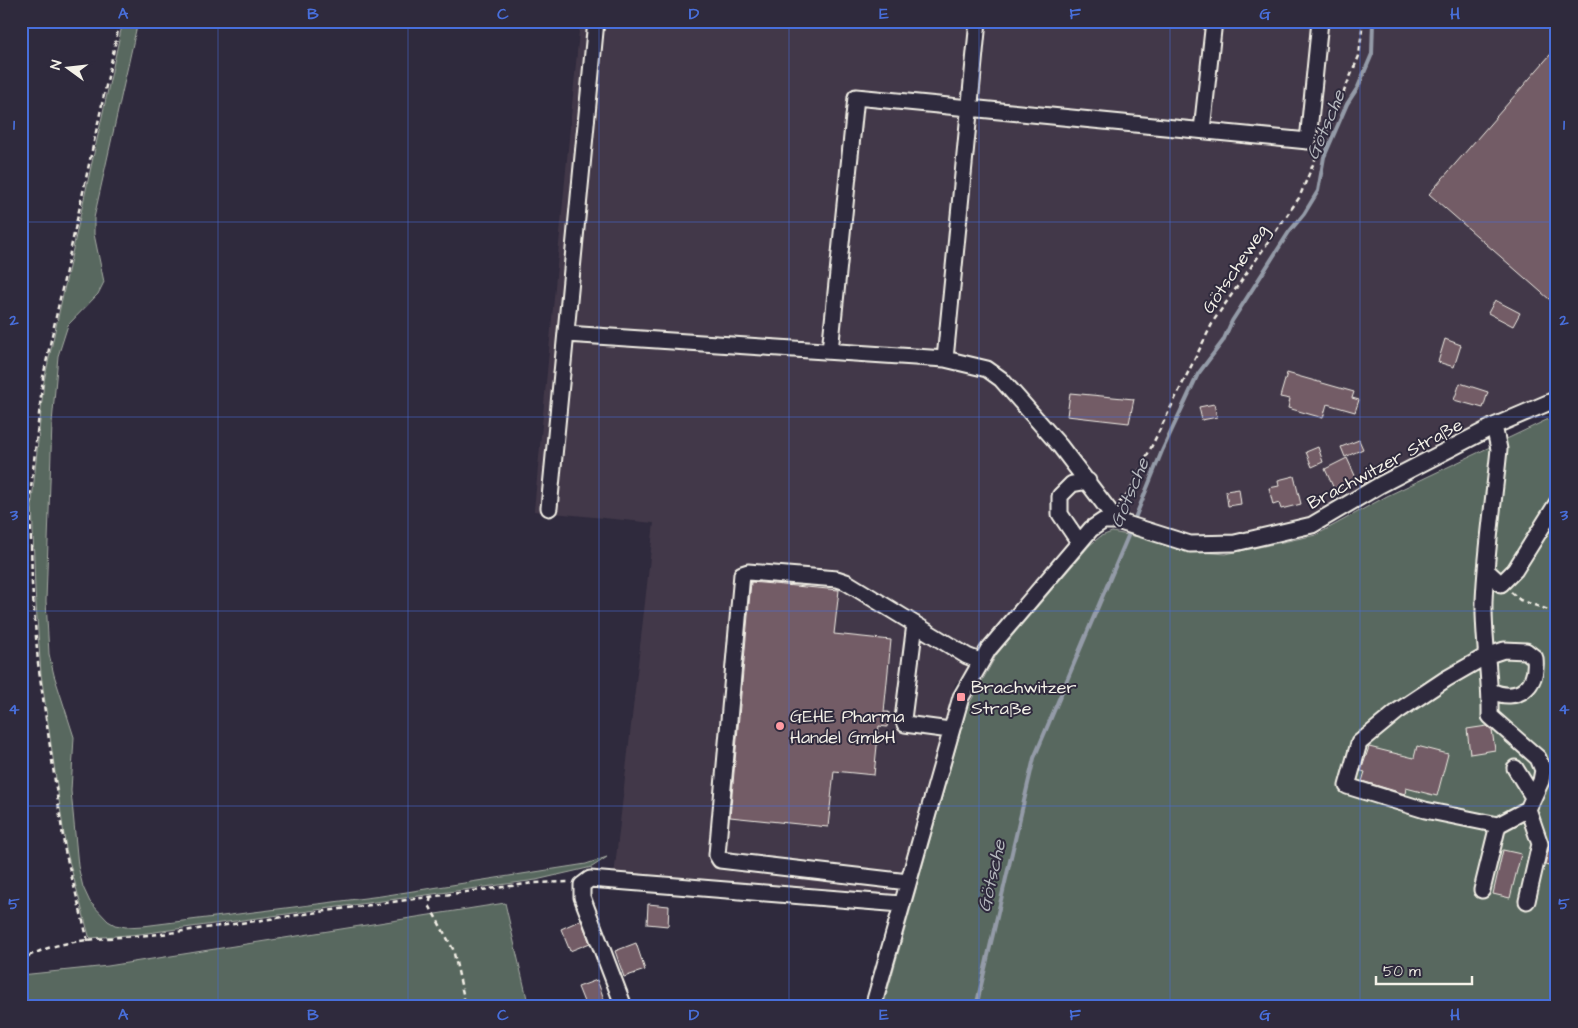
<svg xmlns="http://www.w3.org/2000/svg" width="1578" height="1028" font-family="'Architects Daughter',sans-serif">
  <style>
    .built { fill: #433949 }
    .green { fill: #59685f; stroke: #a6aca4 }
    .lines { fill: none; stroke-linecap: round; stroke-linejoin: round }
    .stream { stroke: #949ba8; stroke-width: 4 }
    .building { fill: #735b66; stroke: #f4f1e8 }
    .minor-casing { stroke: #f4f1e8; stroke-width: 19 }
    .path { stroke: #f4f1e8; stroke-width: 2.5; stroke-dasharray: 5 4; stroke-linecap: butt }
    .minor { stroke: #2f2a3d; stroke-width: 15 }
    .grid { fill: none; stroke: #486fdb; stroke-width: 1; stroke-opacity: 0.55 }
    .poi-dot { fill: #ff9aa2; stroke: #2f2a3d; stroke-width: 2 }
    .labels { text-anchor: middle; dominant-baseline: central; stroke-width: 4; stroke-linejoin: round; paint-order: stroke }
    .street-label { font-size: 18px; fill: #f4f1e8; stroke: #2f2a3d }
    .poi-label { font-size: 18px; fill: #f4f1e8; stroke: #2f2a3d; text-anchor: start }
    .water-label { font-size: 19px; font-style: italic; fill: #b4b7bd; stroke: #2f2a3d }
    .neatline { fill: none; stroke: #486fdb; stroke-width: 2 }
    .grid-label { font-size: 16px; text-anchor: middle; font-weight: bold; fill: #486fdb }
  </style>
  <rect width="100%" height="100%" fill="#2f2a3d"/>
  <filter id="ink" filterUnits="userSpaceOnUse"><feTurbulence type="fractalNoise" baseFrequency=".02" numOctaves="2"/><feDisplacementMap in="SourceGraphic" scale="10" xChannelSelector="R" yChannelSelector="G"/><feConvolveMatrix kernelMatrix="1 2 1 2 8 2 1 2 1" color-interpolation-filters="sRGB"/></filter>
  <g filter="url(#ink)">
    <path class="built" d="M580,21H1557V399L1312,525L1190,544L1117,521L1091,529L955,684L899,887L892,900L614,876L654,523L534,511Z"/>
    <path class="green" d="M123,21H138L94,218V234L104,282L98,294L68,325L58,356L52,423L46,601L49,654L54,675L74,737L71,791L78,866L83,887L90,902L108,921L115,925L126,927L143,926L381,896L586,864L607,857L592,867L536,880L140,934L91,938L89,936L66,849L41,674L35,590L32,501L44,381Z
      M1557,415V1007H883L967,708L997,654L1090,545L1101,536L1112,532L1144,538L1189,551L1226,554L1316,535L1387,496Z
      M505,903L529,1007H21V975L108,966Z"/>
    <g class="lines">
      <path class="stream" d="M1133,523L1162,451L1198,374L1223,341L1232,321L1289,232L1304,214L1318,191L1324,157L1347,104L1358,87L1372,54L1373,21
        M976,1007L1034,758L1131,529"/>
    </g>
    <path class="building" d="M1557,47V306L1429,194Z
      M1495,300L1520,313L1513,326L1488,313Z
      M1445,339L1461,345L1454,367L1438,362Z
      M1287,373L1354,392L1352,398L1359,400L1355,412L1327,404L1323,418L1288,408L1290,399L1280,397Z
      M1460,383L1488,392L1483,408L1454,400Z
      M1070,393L1134,399L1129,423L1067,416Z
      M1214,404L1217,417L1202,420L1199,407Z
      M1359,440L1363,449L1345,457L1341,447Z
      M1318,447L1323,462L1312,467L1306,452Z
      M1347,458L1357,480L1335,491L1325,469Z
      M1294,476L1301,504L1281,509L1279,503L1273,505L1269,488L1279,486L1278,480Z
      M1239,489L1241,504L1228,506L1226,491Z
      M751,582L839,590L834,634L891,640L884,712H889L887,727L879,726L874,775L834,771L828,827L730,817Z
      M1487,726L1492,730L1495,750L1470,754L1467,729Z
      M1417,746L1448,754L1437,796L1406,788L1405,794L1362,781L1365,772L1361,771L1369,747L1414,758Z
      M1553,830H1557V868L1545,865Z
      M1503,850L1521,854L1510,898L1493,894Z
      M648,904L669,906L668,926L647,924Z
      M581,920L590,943L570,951L561,929Z
      M636,943L645,970L624,977L615,951Z
      M597,980L607,1007H586L578,987Z"/>
    <g class="lines">
      <g class="minor-casing">
        <path id="minor" d="M1202,130L1214,21
          M566,334L945,359L987,369L1001,379L1060,446L1117,521
          M830,351L856,97L1308,141L1320,21
          M945,359L978,21
          M549,508L596,21
          M1079,542L1060,514V496L1072,484L1088,481
          M1487,571L1501,584L1515,570L1557,503
          M915,624L903,719L905,724L950,730
          M1491,691C1518,703 1538,687 1535,658L1526,651L1504,650L1486,656L1446,679L1398,711L1359,743L1347,786L1425,810L1498,825
          M1515,768L1533,797
          M908,882L720,860L717,855L742,574L748,572L837,579L846,582L967,656L980,661
          M1482,890L1498,825L1528,809L1541,781L1543,770L1538,758L1490,716C1491,678 1483,640 1484,601C1486,551 1494,500 1499,449L1494,426
          M1527,901L1540,844L1528,809
          M624,1007L582,897V885L590,879L901,904
          M873,1007L961,697L988,650L1091,529L1103,521H1117L1190,544L1235,543L1312,525L1380,485L1494,426L1557,399"/>
      </g>
      <path class="path" d="M1322,143L1359,56L1363,21
        M1119,503L1128,494L1214,320L1299,198L1319,150
        M1511,592L1520,600L1557,613
        M431,897L429,905L453,949L466,1007
        M88,941L65,851L38,663L32,584L30,498L43,377L120,21
        M21,961C58,935 124,939 169,933C290,916 412,899 534,883L570,882"/>
      <use href="#minor" class="minor"/>
    </g>
  </g>
  <path class="grid" d="M218,21V1007M408,21V1007M599,21V1007M789,21V1007M979,21V1007M1170,21V1007M1360,21V1007M21,222H1557M21,417H1557M21,611H1557M21,806H1557"/>
  <g class="poi-dot">
    <rect x="956" y="692" width="10" height="10" rx="2.5"/>
    <circle cx="780" cy="726" r="5"/>
  </g>
  <g class="labels">
    <g class="street-label">
      <text transform="translate(1235 269) rotate(-56)">Götscheweg</text>
      <text transform="translate(1385 464) rotate(-28)">Brachwitzer Straße</text>
    </g>
    <g class="poi-label">
      <text x="971" y="687">Brachwitzer<tspan x="971" dy="21">Straße</tspan></text>
      <text x="790" y="716">GEHE Pharma<tspan x="790" dy="21">Handel GmbH</tspan></text>
    </g>
    <g class="water-label">
      <text transform="translate(1326 125) rotate(-67)">Götsche</text>
      <text transform="translate(1130 493) rotate(-67)">Götsche</text>
      <text transform="translate(992 876) rotate(-77)">Götsche</text>
    </g>
  </g>
  <rect width="1578" height="1028" fill="none" stroke="#2f2a3d" stroke-width="55"/>
  <g transform="translate(68 68) rotate(285)" stroke="#2f2a3d" stroke-width="4" paint-order="stroke">
  <path d="M0-4L9 19L0 12L-9 19Z" fill="#f4f1e8"/>
  <text y="-8" font-size="14" font-weight="bold" text-anchor="middle" fill="#f4f1e8">N</text>
  </g>
  <path d="M1376 976v8h96v-8" fill="none" stroke="#f4f1e8" stroke-width="2.5"/>
  <text x="1383" y="976" font-size="15" fill="#f4f1e8" stroke="#2f2a3d" stroke-width="4" paint-order="stroke">50 m</text>
  <rect x="28" y="28" width="1522" height="972" class="neatline"/>
  <g class="grid-label">
    <text x="123" y="19">A</text>
    <text x="313" y="19">B</text>
    <text x="503" y="19">C</text>
    <text x="694" y="19">D</text>
    <text x="884" y="19">E</text>
    <text x="1075" y="19">F</text>
    <text x="1265" y="19">G</text>
    <text x="1455" y="19">H</text>
    <text x="14" y="130">1</text>
    <text x="1564" y="130">1</text>
    <text x="14" y="325">2</text>
    <text x="1564" y="325">2</text>
    <text x="14" y="520">3</text>
    <text x="1564" y="520">3</text>
    <text x="14" y="714">4</text>
    <text x="1564" y="714">4</text>
    <text x="14" y="909">5</text>
    <text x="1564" y="909">5</text>
    <text x="123" y="1020">A</text>
    <text x="313" y="1020">B</text>
    <text x="503" y="1020">C</text>
    <text x="694" y="1020">D</text>
    <text x="884" y="1020">E</text>
    <text x="1075" y="1020">F</text>
    <text x="1265" y="1020">G</text>
    <text x="1455" y="1020">H</text>
  </g>
</svg>
